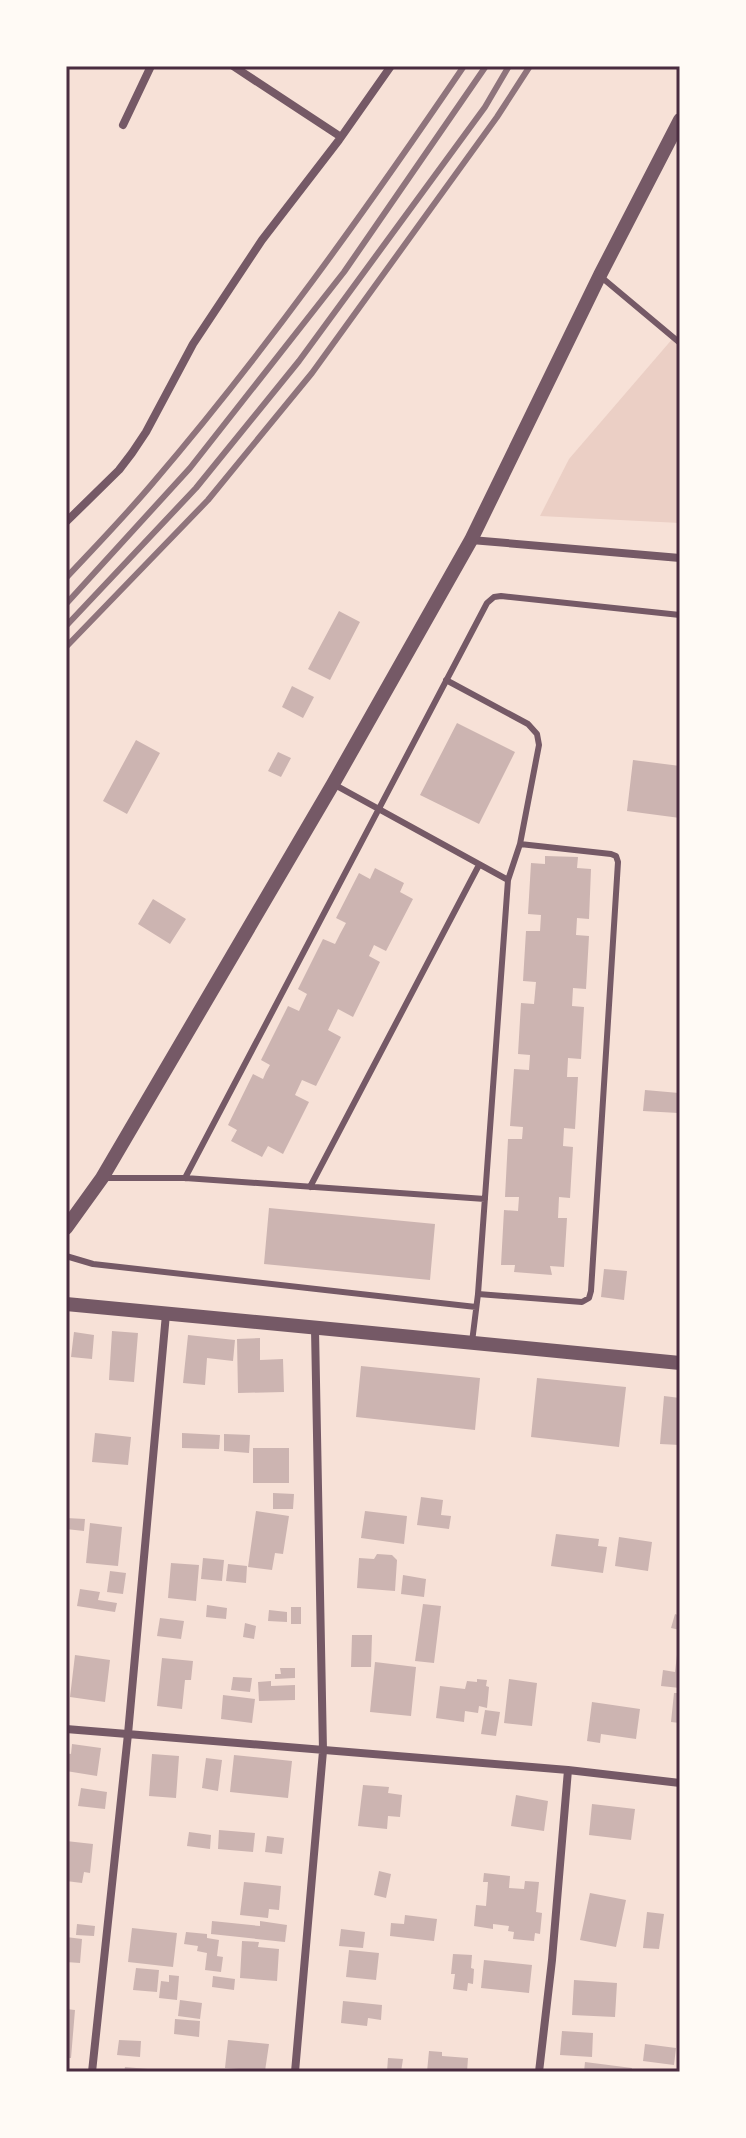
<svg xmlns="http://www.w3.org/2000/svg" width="746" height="2138" font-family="Ubuntu,sans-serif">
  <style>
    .green { fill: #ebcfc5 }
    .building { fill: #ccb4b1 }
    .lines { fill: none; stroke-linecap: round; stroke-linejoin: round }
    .service { stroke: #755966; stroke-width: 6 }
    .minor { stroke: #755966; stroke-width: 8 }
    .tertiary { stroke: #755966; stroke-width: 14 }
    .rail { stroke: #8f747c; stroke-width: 6 }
    .neatline { fill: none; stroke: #4a2c40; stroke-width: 3 }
  </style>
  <rect width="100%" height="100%" fill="#f7e1d7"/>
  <path class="green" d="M680,330V523L540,516L569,459Z"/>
  <path class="building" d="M339,611L360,622L330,680L308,669Z
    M292,686L314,697L303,718L282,707Z
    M457,723L515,752L479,824L420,795Z
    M136,740L160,753L127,814L103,801Z
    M278,752L291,758L281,777L268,771Z
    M633,760L680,766V818L627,811Z
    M545,856L578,857L577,868L591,869L589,919L577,918L576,935L589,936L586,989L573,988L572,1006L584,1007L581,1059L568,1058L567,1077H578L575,1129L564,1128L563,1146L573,1147L570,1198L559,1197L558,1218H567L564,1267L550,1266L552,1275L514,1272L515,1265H501L504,1210L518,1211L519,1197H505L508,1139H522L523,1127L510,1126L514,1069L529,1070L530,1055L518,1054L521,1003L534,1004L536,982L523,981L526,931H540L541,915L528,914L531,863L545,864Z
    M375,868L404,883L400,892L413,899L386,951L374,945L369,956L380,962L353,1017L338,1009L328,1030L341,1037L316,1086L302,1080L295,1095L309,1102L283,1154L268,1146L262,1157L231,1141L237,1130L228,1125L253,1074L263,1079L266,1072L270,1065L261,1060L288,1006L299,1011L307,994L298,989L323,939L335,944L340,934L346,923L336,918L359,873L370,879Z
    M153,899L186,919L170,944L138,924Z
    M645,1090L679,1093L678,1113L643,1111Z
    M269,1208L435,1224L430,1280L264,1264Z
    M604,1269L627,1271L624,1300L601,1297Z
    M112,1331L138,1333L134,1382L109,1380Z
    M74,1332L94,1335L92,1359L71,1357Z
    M188,1335L235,1340L233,1361L207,1358L205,1385L183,1383Z
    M260,1338V1360L283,1359L284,1392L238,1393L237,1339Z
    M361,1366L480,1378L475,1430L356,1417Z
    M537,1378L626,1387L619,1447L531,1437Z
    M664,1396L680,1398V1445L660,1444Z
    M95,1433L131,1437L128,1465L92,1462Z
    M182,1433L220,1435L219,1449L182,1448Z
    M224,1434L250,1435L249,1453L224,1451Z
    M253,1448H289V1483H253Z
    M273,1493L294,1494L293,1509H273Z
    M421,1497L443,1500L441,1515L451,1516L449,1529L417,1525Z
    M256,1511L289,1516L283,1554L275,1553L272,1570L248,1567Z
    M365,1511L407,1516L404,1544L361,1538Z
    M66,1518L85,1519L84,1531L66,1529Z
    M90,1523L122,1527L118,1566L86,1563Z
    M556,1534L599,1539L598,1546L607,1547L603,1573L551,1566Z
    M619,1537L652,1542L648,1571L615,1566Z
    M377,1554L392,1555L397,1560L395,1591L357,1588L359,1558L374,1559Z
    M203,1558L224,1560L222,1581L201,1579Z
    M171,1563L199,1565L196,1601L168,1598Z
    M228,1564L247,1566L246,1583L226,1581Z
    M110,1571L126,1573L123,1594L107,1592Z
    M403,1575L426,1579L424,1597L401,1594Z
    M80,1589L100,1592L98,1600L117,1603L115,1612L77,1606Z
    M423,1604L441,1606L434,1663L415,1661Z
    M207,1605L227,1608L226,1619L206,1617Z
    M291,1607H301V1624H291Z
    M269,1610L287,1612V1622L268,1621Z
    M675,1614L680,1616V1630L671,1628Z
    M160,1618L184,1621L181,1639L157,1636Z
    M245,1623L256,1626L254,1639L243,1637Z
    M352,1635H372L371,1667H351Z
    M75,1655L110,1660L105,1702L70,1697Z
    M677,1655L680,1656V1688L661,1686L663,1670L675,1672Z
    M162,1658L193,1661L191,1680H185L182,1709L157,1706Z
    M375,1662L416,1667L411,1716L370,1712Z
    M280,1668H295V1678L275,1679V1674H281Z
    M233,1677L252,1678L250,1692L231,1690Z
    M477,1679L487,1680L486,1686L489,1687L487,1708L479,1706L478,1713L465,1711L464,1722L436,1718L440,1686L465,1689L467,1681L477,1682Z
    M509,1679L537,1683L532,1726L504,1723Z
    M271,1681V1686L295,1685V1700L259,1701L258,1682Z
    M674,1693H680V1723L671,1722Z
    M223,1695L255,1699L252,1723L221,1719Z
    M592,1702L640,1709L636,1739L601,1734L600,1743L587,1741Z
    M485,1710L500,1712L496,1736L481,1734Z
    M72,1744L101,1748L97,1776L66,1771V1753L71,1754Z
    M152,1754L179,1756L176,1798L149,1796Z
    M234,1755L292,1761L288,1798L230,1792Z
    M206,1758L222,1760L218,1791L202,1788Z
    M363,1785L389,1787L388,1793L402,1795L400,1817L388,1816L387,1829L358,1826Z
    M81,1788L107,1792L105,1809L78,1806Z
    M516,1795L548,1801L544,1831L511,1826Z
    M592,1804L635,1809L631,1840L589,1835Z
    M219,1830L255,1833L253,1852L218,1849Z
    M189,1832L211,1835L210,1849L187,1846Z
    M267,1836L284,1838L282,1854L265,1852Z
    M66,1841L93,1844L90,1873L84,1872L82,1883L66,1881Z
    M379,1871L391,1874L386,1898L374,1895Z
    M484,1873L510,1876L509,1888L524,1889L525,1881L539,1882L536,1912L542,1913L540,1934L535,1933L534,1941L513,1939L514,1932L508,1931L509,1926L493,1924V1929L474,1926L476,1905L486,1906L488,1882H483Z
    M244,1882L281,1886L279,1910L269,1909L268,1918L240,1915Z
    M590,1893L626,1900L616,1947L580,1940Z
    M647,1912L664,1914L659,1949L643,1948Z
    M405,1915L437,1919L434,1941L390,1936L391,1923L404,1924Z
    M212,1921L260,1926V1921L287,1925L285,1942L211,1934Z
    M77,1924L95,1926L94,1936L76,1935Z
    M132,1928L177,1933L173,1967L128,1962Z
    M341,1929L365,1932L363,1948L339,1946Z
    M186,1932L207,1934V1938L219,1940L217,1956L223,1957L221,1972L205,1970L207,1953L197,1951L198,1946L184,1944Z
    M66,1937L82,1939L80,1963L66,1962Z
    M242,1941L259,1942L258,1947L279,1949L277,1981L240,1978Z
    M349,1950L379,1953L376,1980L346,1977Z
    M453,1954L472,1955L471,1968L474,1969L473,1984L468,1983L467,1991L453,1989L455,1974H451Z
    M484,1960L532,1965L529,1993L481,1988Z
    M136,1968L159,1970L157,1992L133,1990Z
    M169,1975L179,1976L177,2000L159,1998L161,1981L169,1982Z
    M213,1976L235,1979L234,1990L212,1987Z
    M574,1980L617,1983L615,2017L572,2015Z
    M180,2000L202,2003L200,2019L178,2016Z
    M343,2001L382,2005L381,2020L368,2018L367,2026L341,2023Z
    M66,2009L75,2010L71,2058H66Z
    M175,2019L200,2021L199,2037L174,2034Z
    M562,2031L593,2033L592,2057L560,2055Z
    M119,2040L141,2041L140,2057L117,2055Z
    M228,2040L269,2044L265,2071L225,2068Z
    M645,2044L676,2048L674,2065L643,2061Z
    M429,2051L442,2052V2056L468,2058L467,2072H427Z
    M388,2058L403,2059L401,2072H387Z
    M585,2062L632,2068L631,2072H584Z
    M125,2067L159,2070V2072H124Z"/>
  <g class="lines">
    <path class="service" d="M600,276L680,343
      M446,680L528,724L537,734L539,745L520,844
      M335,785L508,880L478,1294L472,1342
      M105,1178H185L485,1199
      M185,1178L487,603L494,597L501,596L680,615
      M310,1187L479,865
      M66,1256L93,1264L476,1307
      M478,1294L582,1302L589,1298L591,1291L618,862L616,856L611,854L520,844L508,880"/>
    <path class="minor" d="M233,66L341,137
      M123,125L151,66
      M66,522L119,470L132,453L146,432L193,344L262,240L339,140L391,66
      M471,540L680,558
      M66,1729L568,1770L680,1783
      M92,2072L128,1734L166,1314
      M295,2072L323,1751L315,1329
      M539,2072L552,1960L568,1770"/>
    <path class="tertiary" d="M66,1228L102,1178L333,784L471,540L600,275L680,120
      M66,1304C271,1324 475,1342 680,1363"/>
    <path class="rail" d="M66,578C95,547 125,516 152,484C265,352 366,210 464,66
      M66,604L190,468L344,272L486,66
      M66,626L196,488L299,361L485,107L509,66
      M66,647L208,500L312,373L497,117L530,66"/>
  </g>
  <rect width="746" height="2138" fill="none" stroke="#fffaf5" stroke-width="136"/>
  <rect x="68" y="68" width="610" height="2002" class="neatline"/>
</svg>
